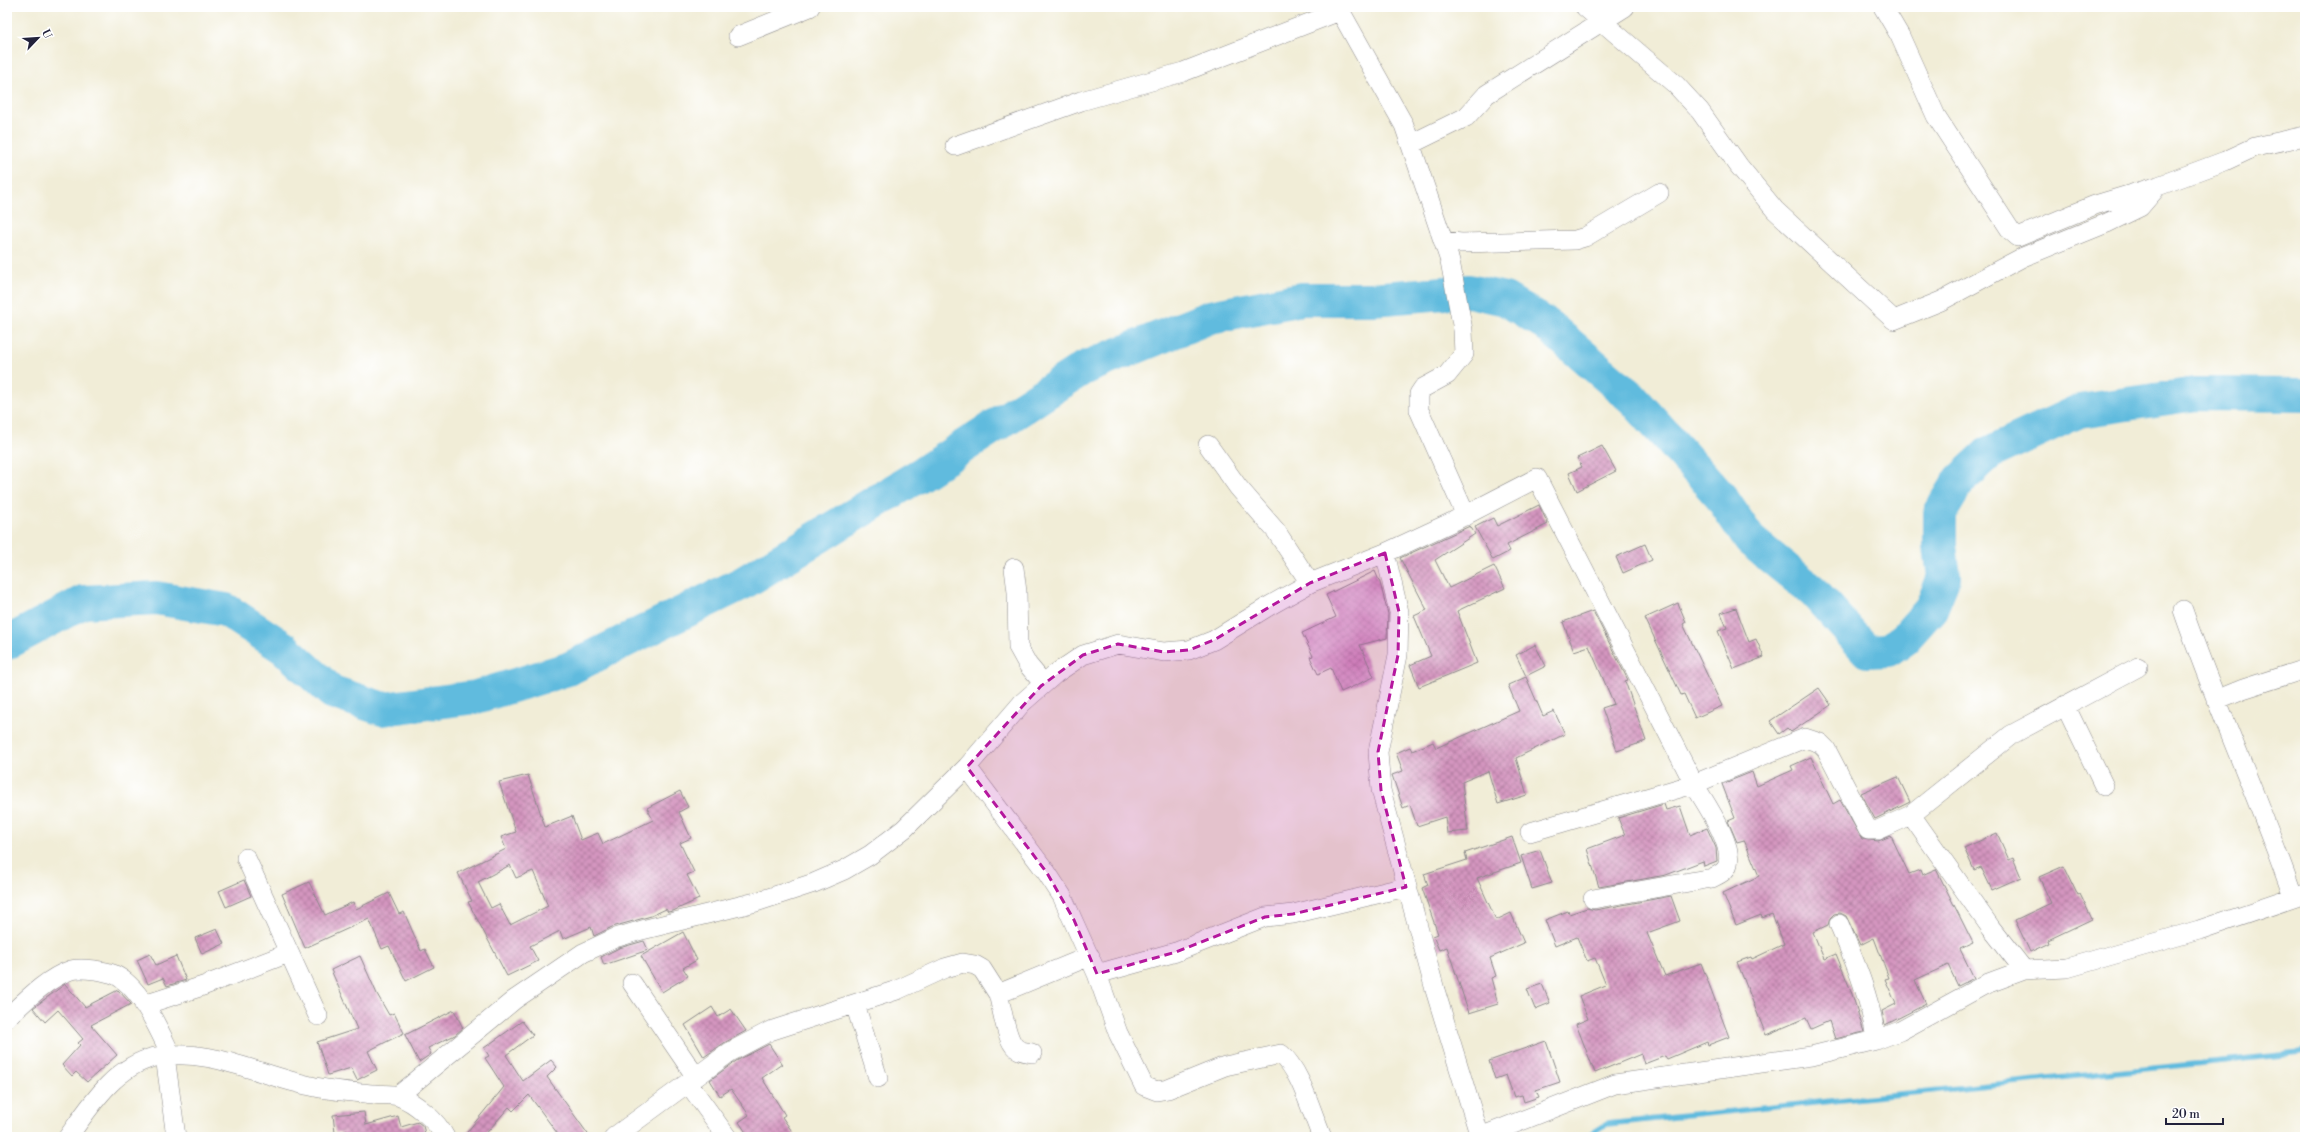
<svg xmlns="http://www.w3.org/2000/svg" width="2312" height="1144" font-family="'Libre Bodoni',serif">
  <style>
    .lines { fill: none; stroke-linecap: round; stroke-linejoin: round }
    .stream { stroke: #60bbde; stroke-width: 5.5 }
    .river { stroke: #60bbde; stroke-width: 34 }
    .building { fill: url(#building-cross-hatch); fill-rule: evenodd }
    .minor-casing { stroke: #8a8889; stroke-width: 20 }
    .minor { stroke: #fff; stroke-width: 19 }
    .marked { fill: #b5179e; fill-opacity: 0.2; stroke: #b5179e; stroke-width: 3; stroke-dasharray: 8 5; stroke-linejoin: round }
  </style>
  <defs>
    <pattern id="building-cross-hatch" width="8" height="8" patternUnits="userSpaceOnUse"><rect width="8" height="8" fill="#d495bf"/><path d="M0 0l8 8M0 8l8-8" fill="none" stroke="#ac799c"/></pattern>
  </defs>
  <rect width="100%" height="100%" fill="#fff"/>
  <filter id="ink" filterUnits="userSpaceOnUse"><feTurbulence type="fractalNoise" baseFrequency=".025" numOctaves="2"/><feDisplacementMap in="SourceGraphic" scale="8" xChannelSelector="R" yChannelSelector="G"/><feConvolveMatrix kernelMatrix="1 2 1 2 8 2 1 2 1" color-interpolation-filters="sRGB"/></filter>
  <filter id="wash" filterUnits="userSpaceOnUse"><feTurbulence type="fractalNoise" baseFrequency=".012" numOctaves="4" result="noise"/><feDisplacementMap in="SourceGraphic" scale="16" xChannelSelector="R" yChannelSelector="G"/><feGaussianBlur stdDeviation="0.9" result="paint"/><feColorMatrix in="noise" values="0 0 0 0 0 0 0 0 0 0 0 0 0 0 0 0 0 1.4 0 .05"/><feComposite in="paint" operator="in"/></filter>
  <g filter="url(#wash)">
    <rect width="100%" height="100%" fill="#f1edd7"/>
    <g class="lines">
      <path class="stream" d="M1586,1137L1607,1124L2301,1053L2305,1049"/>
      <path class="river" d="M7,643L83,602L156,598L226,610L284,648L332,692L383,709L476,697L568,669L743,583L926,471L1082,369L1210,317L1302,299H1372L1469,291L1505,299L1546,324L1632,398L1721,497L1750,540L1814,592L1867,651L1888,650L1904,639L1931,609L1944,577L1940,546V513L1960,480L1989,453L2079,411L2196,394L2305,395"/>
    </g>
    <g id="blocks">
      <path class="building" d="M1602,446L1616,471L1577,491L1569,473L1582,467L1577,458Z
        M1539,505L1548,524L1507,545L1510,551L1493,560L1475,527L1493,518L1497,526Z
        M1470,526L1475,534L1435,560L1449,588L1494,566L1505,588L1457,611L1477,663L1419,687L1410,665L1431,656L1414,616L1427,610L1400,558Z
        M1645,544L1652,560L1623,573L1616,557Z
        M1375,571L1380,583L1388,614L1387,638L1360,645L1374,677L1341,692L1331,668L1318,674L1310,657L1313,656L1302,633L1336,617L1326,595Z
        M1678,603L1686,622L1683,624L1722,706L1695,718L1684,694L1681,695L1645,618Z
        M1736,608L1749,642L1756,639L1764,657L1734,669L1718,631L1727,628L1721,613Z
        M1593,611L1628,680L1625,681L1646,741L1617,751L1602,708L1614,704L1589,646L1574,651L1563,622Z
        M1535,645L1546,666L1526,676L1516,655Z
        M1526,677L1543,716L1554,711L1565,734L1516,758L1527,795L1498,804L1488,771L1462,782L1468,831L1447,833L1445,817L1417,826L1410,805L1403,808L1392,775L1403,771L1396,753L1410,747L1412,751L1433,742L1436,748L1519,711L1508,685Z
        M1819,688L1831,705L1791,732L1787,728L1779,734L1770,721Z
        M1811,757L1833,804L1840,800L1862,839L1878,841L1891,836L1909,874L1920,870L1922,875L1936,869L1973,943L1960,949L1974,978L1958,986L1948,965L1915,980L1926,1004L1885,1025L1882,1011L1896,1004L1885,979L1889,978L1874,938L1860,945L1846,916L1840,913L1834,914L1830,918L1828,925L1813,932L1824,959L1836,954L1851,991L1864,1032L1835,1039L1829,1021L1811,1029L1806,1018L1766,1035L1737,962L1751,957L1752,959L1784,944L1772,914L1762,918L1761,915L1736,925L1723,893L1759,876L1744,840L1737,842L1728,821L1735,818L1722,784L1752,772L1757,786L1793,770L1791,766Z
        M528,775L545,827L572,816L581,840L598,833L603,844L653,820L647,808L680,791L688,807L679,812L691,838L680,843L694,872L687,875L699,899L673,911L668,912L666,909L651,916L612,927L594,936L591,927L563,939L560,931L530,946L538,961L507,976L468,902L472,901L458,873L506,849L501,837L516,832L499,782ZM510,865L516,878L533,871L548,906L510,925L499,904L491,908L478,882Z
        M1898,777L1910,802L1875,819L1861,793Z
        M1664,804L1666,810L1680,806L1690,835L1707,828L1716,848L1717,861L1704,866L1703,861L1666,875L1599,887L1587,849L1625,835L1618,818Z
        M1997,833L2009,860L2013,858L2021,877L1992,890L1981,867L1974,870L1964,848Z
        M1512,837L1521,863L1477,878L1496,920L1511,913L1524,943L1490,958L1496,976L1491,978L1498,1004L1469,1013L1447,947L1439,950L1433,936L1438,934L1422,888L1428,885L1424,874L1467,860L1465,853Z
        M1540,850L1552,883L1532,889L1521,856Z
        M2064,866L2078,895L2080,894L2092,919L2048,940L2049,943L2030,952L2015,920L2051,903L2039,877Z
        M244,880L251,896L226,907L219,891Z
        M309,882L325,915L353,902L356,909L389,893L399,914L404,912L421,951L425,949L434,967L406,981L389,946L382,949L369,919L305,948L282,894Z
        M1671,896L1680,921L1647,933L1665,976L1701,963L1729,1037L1708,1045L1707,1042L1667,1059L1665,1056L1644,1064L1641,1054L1595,1073L1576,1024L1588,1019L1579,996L1606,985L1595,958L1587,961L1577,937L1555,946L1545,920L1568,911L1569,914L1587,908L1595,910Z
        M217,929L224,944L202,954L195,938Z
        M683,932L697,960L683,968L688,976L662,992L641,956Z
        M644,941L648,950L604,965L601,957L619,948Z
        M150,954L156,965L176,956L186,980L167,986L163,978L148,984L137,960Z
        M360,956L377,994L389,1015L394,1013L404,1033L368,1051L377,1070L357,1080L351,1068L328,1075L317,1042L357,1029L331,970Z
        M65,984L85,1007L118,990L131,1004L91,1025L117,1055L87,1082L76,1072L72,1076L62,1065L80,1045L78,1043L83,1039L58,1010L45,1022L33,1008Z
        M1542,984L1550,1003L1535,1009L1527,989Z
        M712,1007L718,1017L731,1009L746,1031L724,1043L704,1057L685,1025Z
        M454,1010L463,1028L455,1035L428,1048L431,1054L419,1062L405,1035Z
        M522,1021L533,1035L506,1055L523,1081L551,1060L557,1067L547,1077L590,1137H560L529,1095L513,1111L509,1107L483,1137H463L504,1087L485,1058L489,1056L484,1048Z
        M1546,1041L1560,1082L1536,1090L1539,1097L1524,1102L1522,1095L1514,1097L1506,1075L1495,1079L1489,1061Z
        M769,1044L782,1064L762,1078L785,1115L782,1117L796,1137H749L739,1122L749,1115L731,1089L720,1096L710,1080L736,1061Z
        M364,1112L366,1125L398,1116L401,1127L418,1122L423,1126L426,1137H341L340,1133L347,1131L335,1133L333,1115Z"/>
    </g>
  </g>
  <g filter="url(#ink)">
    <use href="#blocks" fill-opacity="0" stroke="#8a8889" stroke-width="1"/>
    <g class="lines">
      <g class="minor-casing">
        <path id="minor" d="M1338,7L1404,125L1450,261L1463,330L1464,354L1447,375L1423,388L1419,394V410L1466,516
          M1585,7L1676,85L1700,111L1739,166L1775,210L1894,320L1941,301L2023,257L2107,223L2140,207L2158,186
          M1883,7L1900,36L1936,116L2011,231L2018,237L2095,205L2158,186L2225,161L2255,147L2305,136
          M738,36L810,7
          M1411,144L1466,117L1487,94L1625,7
          M955,146L1081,101L1183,72L1340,11
          M1444,241L1461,243L1575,240L1585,237L1659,193
          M1208,445L1238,487L1276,531L1310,583
          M1385,553L1399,612L1398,655L1378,752L1381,790L1435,990L1480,1137
          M1014,568L1017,592L1018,647L1028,665L1043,683
          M2183,610C2216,707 2260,800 2293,897
          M2216,700L2243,689L2305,669
          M2065,705L2104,786
          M967,767L1047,873L1062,896L1097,974L1118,1033L1144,1086L1157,1091L1168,1089L1225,1066L1281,1054C1300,1069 1312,1114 1322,1137
          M1530,832L1694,784L1805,738L1820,743L1826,749L1868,830H1878L1911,815
          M246,858L318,1016
          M1839,924C1855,962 1871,999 1876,1040
          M2024,970L1991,928L1911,815L2011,735L2138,667
          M1097,974L1176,952L1265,917L1293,914L1406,887
          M632,983L696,1077
          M998,994C1002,1007 1006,1040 1016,1048C1021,1052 1027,1052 1032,1053
          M855,1004L878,1078
          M144,1005L203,986L289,953
          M7,1018C25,1001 47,978 71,970C79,968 87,969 95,970C101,971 108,972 113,974C140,985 159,1030 171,1055
          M165,1056L176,1137
          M688,1083L727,1137
          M398,1096L514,1000L583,953L615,938L642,930L756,902L814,883L844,870L870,855L904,829L967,767L1022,703L1055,674L1083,655L1118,644L1164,652L1189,650L1214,640L1269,606L1310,583L1385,553L1454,521L1537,478L1694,784C1705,803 1733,842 1728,864C1726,872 1718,875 1712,878L1593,899
          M68,1137C90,1106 115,1066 155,1057C209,1046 260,1076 311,1086C331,1091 353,1092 374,1094C381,1095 391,1094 398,1096C415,1102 437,1121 445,1137
          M614,1137L730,1052L770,1031L897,990L945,968L963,963L975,965L982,969L998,994L1090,956
          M1480,1137L1615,1084L1811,1056L1876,1040L1900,1031L1986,984L2024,970L2067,968L2199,930L2305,894"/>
      </g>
      <use href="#minor" class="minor"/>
    </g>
  </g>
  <path class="marked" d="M1385,553L1399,612L1398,655L1378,752L1381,790L1406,887L1293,914L1265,917L1176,952L1097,974L1074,920L1047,873L967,767L1041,686L1083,655L1118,644L1164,652L1189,650L1214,640L1310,583Z"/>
  <rect width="2312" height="1144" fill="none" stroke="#fff" stroke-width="24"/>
  <g transform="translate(38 38) rotate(65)" stroke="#ffffff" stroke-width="3" paint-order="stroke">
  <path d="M0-3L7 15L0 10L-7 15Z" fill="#22223b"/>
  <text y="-6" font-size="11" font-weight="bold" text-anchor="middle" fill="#22223b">U</text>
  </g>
  <path d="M2166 1118v6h57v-6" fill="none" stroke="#22223b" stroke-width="2"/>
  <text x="2172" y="1118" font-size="12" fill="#22223b" stroke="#ffffff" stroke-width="3" paint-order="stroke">20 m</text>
</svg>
